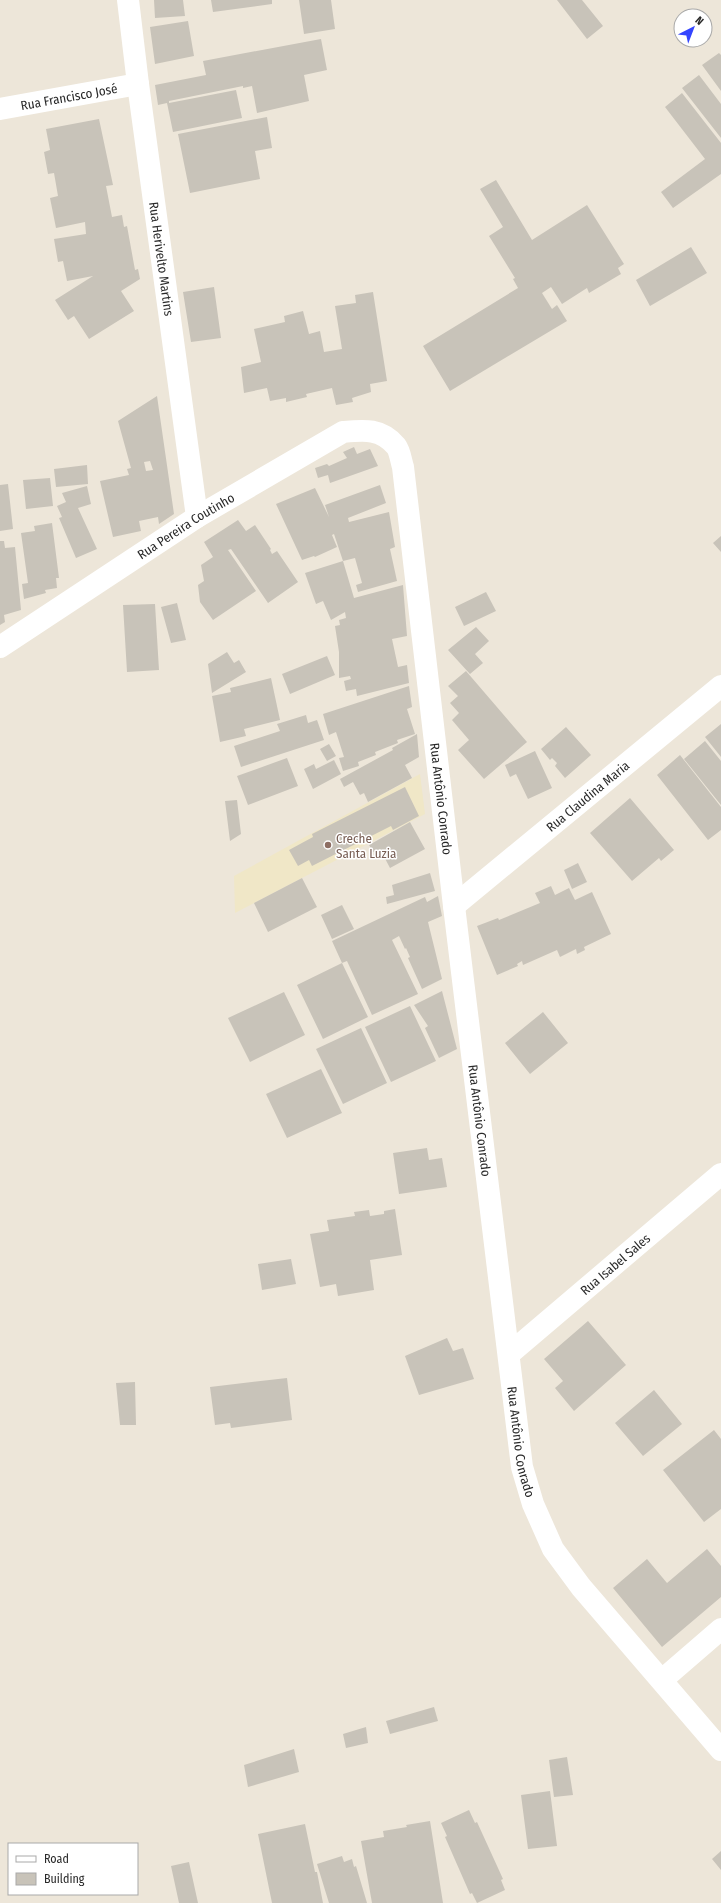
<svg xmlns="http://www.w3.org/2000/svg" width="721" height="1903" font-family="'Fira Sans Condensed',sans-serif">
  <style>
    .education { fill: #f0e7c7 }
    .building { fill: #c8c3b9; fill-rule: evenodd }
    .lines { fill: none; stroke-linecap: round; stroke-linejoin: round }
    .minor { stroke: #fff; stroke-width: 22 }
    .education-dot { fill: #8d6e63; stroke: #fff; stroke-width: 1.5 }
    .labels { text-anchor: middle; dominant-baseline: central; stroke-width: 3; stroke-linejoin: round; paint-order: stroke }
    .street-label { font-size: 13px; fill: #292929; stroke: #fff }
    .education-label { font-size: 13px; fill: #785e54; stroke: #fff; text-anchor: start }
  </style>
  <rect width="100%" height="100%" fill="#ede6d9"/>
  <path class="education" d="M420,774L425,814L235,913L234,876Z"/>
  <path class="building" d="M154,0H183L185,16L155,18Z
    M211,0H272V4L213,12Z
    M299,0H331L335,29L304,34Z
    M557,0H582L603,26L587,39Z
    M188,21L194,56L155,64L150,27Z
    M681,23V36L675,27Z
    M321,39L327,70L304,75L309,101L257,113L252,86L243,88V86L169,101V103L236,90L242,118L173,132L167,103L158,105L155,85L206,75L203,61Z
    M684,40H699L690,47Z
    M719,53L721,55V91L702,65Z
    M699,75L721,104V138L682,88Z
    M682,93L721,143V174L673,208L661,192L705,159L665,107Z
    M267,117L272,148L255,151L260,179L190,193L178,134Z
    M99,119L113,185L106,186L112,217L122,215L124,227L127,226L135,270L138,269L140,279L121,291L134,311L89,339L74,316L68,320L55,300L93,276L67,281L63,261L58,262L54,239L86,234L85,222L56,228L50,198L58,196L54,173L48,174L44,152L50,150L46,129Z
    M496,180L532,240L587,205L624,264L618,268L621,274L589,293L587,288L562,304L551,287L542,293L552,309L557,305L567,321L450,391L423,346L518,288L513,279L515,278L489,236L503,227L480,189Z
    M691,247L707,273L650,306L636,280Z
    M214,287L221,338L191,342L183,292Z
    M373,292L387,381L370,384L371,392L352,398L353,402L336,405L332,388L306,394L307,397L286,402V398L270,401L267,388L244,393L241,367L261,362L254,329L285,322L284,316L303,311L309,334L320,331L324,352L342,349L335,306L356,303L355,295Z
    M157,396L174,514L159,524L158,517L139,521L141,531L113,537L100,481L129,475L127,469L131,468L118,421ZM150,461L153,470L146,471L144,462Z
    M354,447L357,454L370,449L378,466L330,483L328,475L318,478L315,468L327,464L329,466L347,458L343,452Z
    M87,465L88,484L56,487L54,469Z
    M50,478L53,506L26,509L23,480Z
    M8,484L13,529L0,531V485Z
    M380,485L386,503L348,518L349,522L389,512L395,547L390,549L397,581L358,592L356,585L362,583L355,558L343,561L334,534L332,535L337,547L315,557L314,556L302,560L276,504L315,488L329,517L325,505Z
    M87,486L91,504L78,508L97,549L76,558L59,518L62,517L57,506L66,502L62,493Z
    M238,520L246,531L255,525L271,549L270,550L272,554L277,551L298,582L268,603L231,549L228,550L256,591L213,620L200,602L198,585L204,581L201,565L213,557L204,542Z
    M52,523L59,578H56L57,588L45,590L46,593L24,599L22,584L28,583L21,533L35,531L34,526Z
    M721,536V552L713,543Z
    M0,541H4L5,548L15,547L21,610L4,615L5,622L0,625Z
    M343,561L354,598L403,585L407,636L392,639L398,667L407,665L409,683L357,696L356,689L346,691L344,681L351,679L350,676L339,678V652L335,626L340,625L339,620L346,618L345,612L331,620L323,601L316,604L305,573Z
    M486,592L496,611L464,626L455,607Z
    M177,603L186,640L171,643L161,607Z
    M155,604L159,670L127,672L123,605Z
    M476,627L489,641L475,654L483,663L470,674L448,650Z
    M227,652L234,663L239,660L246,672L212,693L208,664Z
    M327,656L335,675L290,694L282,674Z
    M466,671L527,742L484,779L458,750L469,740L452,720L459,713L450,703L458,696L448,686Z
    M271,678L280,720L244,729L246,736L220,742L212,696L231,692L230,688Z
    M409,686L412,707L407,709L415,734L397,740L398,743L375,752L376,755L358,762L359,766L343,771L339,758L344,757L336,732L329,735L323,714Z
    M306,715L308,723L317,720L324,740L241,767L234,746L280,731L277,724Z
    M721,724V757L705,737Z
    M566,727L591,755L565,778L555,766L557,763L552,758L550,760L541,749Z
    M417,734L419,757L405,765L412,778L368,802L364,793L360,795L353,782L344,787L340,779L393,750L392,748Z
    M705,741L721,761V805L684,759Z
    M329,744L336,756L327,761L320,749Z
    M535,751L552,788L528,799L516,774L510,777L505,765Z
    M680,755L721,807V830L708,840L657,775Z
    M287,758L298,786L248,805L237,776Z
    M334,760L341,774L313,789L304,769L314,764L316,769Z
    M405,787L419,816L393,830L391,826L312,866L309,860L298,866L289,850L313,837L312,834Z
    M630,798L674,850L661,861L659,858L632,881L590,833Z
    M237,800L241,834L230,841L225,801Z
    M410,822L425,849L390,868L380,849L373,852L369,845Z
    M578,863L587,882L572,889L564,870Z
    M430,873L435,891L387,904L386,897L394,895L392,885Z
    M302,878L317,907L268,932L254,903Z
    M551,886L555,895L569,888L575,900L592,892L611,934L584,947L585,950L577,954L576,949L560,957L557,950L523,965L522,961L517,964L518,966L497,975L477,926L498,918L499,920L540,903L535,893Z
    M438,896L442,916L428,922L442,979L422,989L408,958L410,957L406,948L405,949L399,936L392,940L418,994L372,1015L347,961L342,963L332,941L425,897L427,902Z
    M342,905L354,929L332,939L321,915Z
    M342,963L368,1017L323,1039L297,985Z
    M442,991L457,1049L439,1058L425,1028L428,1026L414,1005Z
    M284,992L305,1035L250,1062L228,1018Z
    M410,1006L436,1061L391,1082L365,1027Z
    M543,1012L568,1043L530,1074L505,1043Z
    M361,1028L387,1083L343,1104L316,1049Z
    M321,1069L342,1113L287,1138L266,1094Z
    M427,1148L429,1160L442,1158L447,1187L399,1194L393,1153Z
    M395,1209L402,1255L370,1260L374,1290L338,1296L336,1284L320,1287L310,1234L329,1231L327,1220L355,1216L354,1212L369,1210L370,1216L384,1214V1211Z
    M291,1259L296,1284L262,1290L258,1264Z
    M588,1321L626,1365L574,1411L555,1388L563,1381L544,1359Z
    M447,1338L453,1351L463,1348L474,1379L419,1395L405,1356Z
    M287,1378L292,1420L231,1428L230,1423L215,1425L210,1387Z
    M135,1382L136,1425H120L116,1383Z
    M654,1390L682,1424L643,1456L615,1423Z
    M714,1430L721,1439V1509L704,1522L663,1470Z
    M707,1549L721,1566V1597L662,1647L613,1588L647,1559L667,1583Z
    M434,1707L438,1721L390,1734L386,1721Z
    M366,1727L368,1743L346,1748L343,1734Z
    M294,1749L299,1772L248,1787L244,1765Z
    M567,1757L573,1795L554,1797L549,1760Z
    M550,1791L557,1846L528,1849L521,1795Z
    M469,1810L475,1823L477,1822L503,1879L501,1880L505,1890L477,1903L472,1893L470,1894L445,1837L447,1836L441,1823Z
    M430,1821L443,1903H372L361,1841L384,1837L383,1831L407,1827L406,1825Z
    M305,1824L315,1872H317L323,1903H272L258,1834Z
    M721,1851V1870L712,1859Z
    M342,1856L344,1862L352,1859L354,1867L356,1866L367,1903H329L317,1864Z
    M189,1862L198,1903H179L171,1866Z"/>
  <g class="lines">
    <g class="minor">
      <path id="s1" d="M128,0L138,84L197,517"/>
      <path id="s2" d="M0,109L138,84"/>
      <path id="s3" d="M0,647L197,517L343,432C364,430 381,428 396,446C400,451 401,461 403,467L454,906L522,1467L533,1504L553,1549L581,1587L721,1750"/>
      <path id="s4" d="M454,906L721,686"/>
      <path id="s5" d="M509,1354L721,1174"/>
      <path d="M662,1680L721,1629"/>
    </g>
  </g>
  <circle class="education-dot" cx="328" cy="845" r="4"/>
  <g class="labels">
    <g class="street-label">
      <text stroke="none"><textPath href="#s2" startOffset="70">Rua Francisco José</textPath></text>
      <text stroke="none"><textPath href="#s1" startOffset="261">Rua Herivelto Martins</textPath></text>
      <text stroke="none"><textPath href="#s3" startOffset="222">Rua Pereira Coutinho</textPath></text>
      <text stroke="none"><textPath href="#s4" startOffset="173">Rua Claudina Maria</textPath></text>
      <text stroke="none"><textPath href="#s3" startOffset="819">Rua Antônio Conrado</textPath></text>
      <text stroke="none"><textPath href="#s3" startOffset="1143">Rua Antônio Conrado</textPath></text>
      <text stroke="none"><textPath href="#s5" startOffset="139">Rua Isabel Sales</textPath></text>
      <text stroke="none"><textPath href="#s3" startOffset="1467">Rua Antônio Conrado</textPath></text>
    </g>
    <g class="education-label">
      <text x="336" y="838">Creche<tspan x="336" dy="15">Santa Luzia</tspan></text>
    </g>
  </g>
  <rect x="8" y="1843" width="130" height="52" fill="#ffffff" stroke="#a9a9a9"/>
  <rect x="16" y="1856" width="20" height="6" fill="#ffffff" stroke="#a9a9a9"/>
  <text x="44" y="1863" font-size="12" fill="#292929">Road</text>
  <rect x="16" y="1873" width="20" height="12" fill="#c8c3b9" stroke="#a9a9a9"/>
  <text x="44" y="1883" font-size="12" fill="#292929">Building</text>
  <g transform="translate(693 28) rotate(42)"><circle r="19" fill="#ffffff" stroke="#a9a9a9"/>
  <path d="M0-3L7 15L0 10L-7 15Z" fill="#3445ff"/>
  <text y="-6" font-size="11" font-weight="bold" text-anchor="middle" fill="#292929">N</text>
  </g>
</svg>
